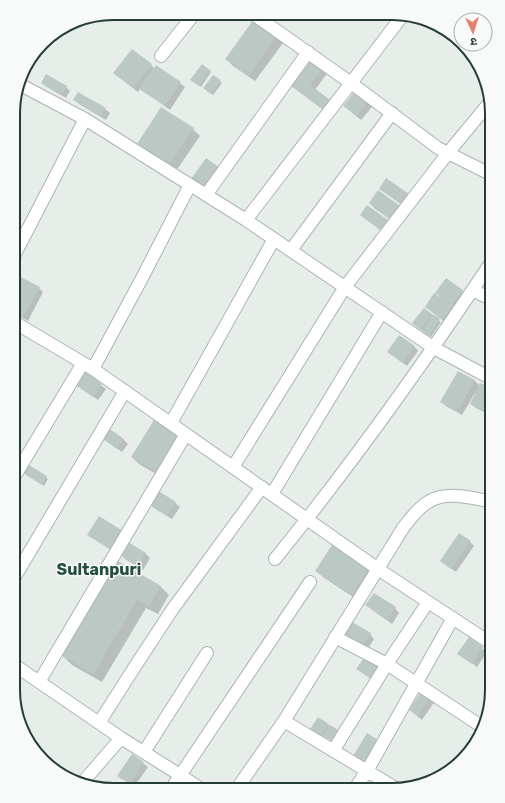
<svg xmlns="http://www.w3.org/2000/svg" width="505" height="803" font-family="Rubik,'Noto Sans Devanagari',sans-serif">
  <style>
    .shadow { fill: #0003 }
    .building { fill: #bcc8c3 }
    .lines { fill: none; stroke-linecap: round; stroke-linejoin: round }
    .minor-casing { stroke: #aab6b0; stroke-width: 14 }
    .minor { stroke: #fff; stroke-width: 12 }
    .labels { text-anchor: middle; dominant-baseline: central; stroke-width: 3; stroke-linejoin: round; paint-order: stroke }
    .district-label { font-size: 16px; font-weight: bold; fill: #254e40; stroke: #f7faf8 }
    .rim { fill: none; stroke: #273e36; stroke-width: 2 }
  </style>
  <rect width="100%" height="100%" fill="#e7eeea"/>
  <path class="shadow" d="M420,19L443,29L439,34Z
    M277,36L283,43L255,81L233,66L226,59Z
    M313,59L328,72L315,90L330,115L297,90Z
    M151,65L154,68L156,66L185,87L170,110L140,88L138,92L119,77Z
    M210,70L211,72L201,87L193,81Z
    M213,76L222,83L213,95L206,90Z
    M42,83L66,87L70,91L66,98L47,87Z
    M75,99L105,109L110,113L106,120L79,104Z
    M368,102L372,107L361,120L344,106Z
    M193,129L200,136L176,171L145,150L138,144Z
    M386,180L409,210L380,189Z
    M370,203L398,225L374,208Z
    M17,276L39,288L43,292L28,321L14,313V283Z
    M446,279L467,295L457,309L450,304H449L456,311L447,324L426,307L443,300L437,293Z
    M424,309L441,322L431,337L415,325Z
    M414,346L418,351L407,366L388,352Z
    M84,372L106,389L98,400L76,384Z
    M459,372L475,381L480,386L492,389V406L488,414L476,408L471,404L476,393H475L462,415L446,406L442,402Z
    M101,437L123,439L128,444L122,452Z
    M178,437L156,474L139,464L132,457Z
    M27,475L46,477L48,479L44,486Z
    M149,503H175L180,507L172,519L154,508Z
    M470,542L474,546L456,572L441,561Z
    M128,543L146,554L150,558L143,570L125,559L121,554Z
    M118,562L160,586L169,595L158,614L146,608L102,682L72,665L63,656Z
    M368,570L375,577L359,601L323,577L316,571Z
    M395,608L399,613L392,624L371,609Z
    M370,634L374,639L366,652L349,641Z
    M469,638L487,652L477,667L458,653Z
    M431,697L435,701L422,720L410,710Z
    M328,725L330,726L323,737L314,731Z
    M132,755L148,767L134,787L119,776Z"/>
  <path class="building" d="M254,19L277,35L248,76L225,59Z
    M421,19L438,27L435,31Z
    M132,49L152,64L133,88L113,73Z
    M313,58L324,67L310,85L333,102L325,111L291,86Z
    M202,64L210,70L199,86L190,80Z
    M156,65L181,82L165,106L139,89Z
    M46,74L67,86L62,95L41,83Z
    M213,75L221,80L211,94L203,88Z
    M355,91L368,102L357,116L343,106Z
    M78,92L106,108L101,116L73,100Z
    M161,107L194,128L169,165L137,144Z
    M206,158L220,168L205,189L191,179Z
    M386,178L412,196L405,206L379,189Z
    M378,190L403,208L393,221L369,203Z
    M367,205L392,223L384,233L360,215Z
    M17,275L40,287L23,317L14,312V281Z
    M446,278L463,290L453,305L435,293Z
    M434,293L453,306L443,320L425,307Z
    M424,308L432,314L420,330L412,323Z
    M433,314L440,319L429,336L422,331Z
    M399,335L415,346L403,363L387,352Z
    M84,371L102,384L93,397L74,384Z
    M458,371L475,380L457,412L440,402Z
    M480,383L492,388V393L483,410L470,404Z
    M154,420L180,436L157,473L131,457Z
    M107,427L124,439L117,449L100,437Z
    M29,465L47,476L42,485L23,473Z
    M157,490L176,502L167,516L148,504Z
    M99,516L123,531L111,550L87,535Z
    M459,533L471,541L451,569L440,561Z
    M128,542L146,553L138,566L120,555Z
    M332,545L369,569L352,595L315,571Z
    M118,561L161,586L149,606L137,600L93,674L62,656Z
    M374,593L396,607L387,620L365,605Z
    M352,622L371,633L361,648L343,637Z
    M469,637L483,647L472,664L457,654Z
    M366,655L383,667L374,681L356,669Z
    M422,690L431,696L418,716L409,710Z
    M318,717L329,724L321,736L310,729Z
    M330,725L342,732L335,743L323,736Z
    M367,733L381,742L367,765L353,756Z
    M132,754L144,762L130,784L117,776Z"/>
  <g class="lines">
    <g class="minor-casing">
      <path id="minor" d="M253,14L351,83L438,148L492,175
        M161,56L194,14
        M19,84L85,119L246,220L434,348L492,379
        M206,195L308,52
        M246,220L403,15
        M291,250L392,113
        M14,256L85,119
        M473,290L492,300
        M14,322L93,369L378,569L492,644
        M93,369L141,280L190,185
        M171,423L274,239
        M233,467L345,287L448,153L490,102
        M13,479L83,363
        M272,494L382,312
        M275,559C352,464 424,363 492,261
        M13,580L125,391
        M335,637L387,664L481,726
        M13,664L121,738L180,775L201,789
        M39,682L186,434
        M284,721L397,789
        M99,723L134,668L172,610L262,487
        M333,751L387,664L428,602
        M144,752L207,653
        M83,782L121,738
        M171,789L310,582
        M236,790L284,721L403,528C410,519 418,508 428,502C447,490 472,498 492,502
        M354,790L367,771L453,618"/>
    </g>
    <use href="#minor" class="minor"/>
  </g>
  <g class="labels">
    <g class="district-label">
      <text x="99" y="569">Sultanpuri</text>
    </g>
  </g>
  <path d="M0 0H505V803H0ZM113 20H392A93 93 0 0 1 485 113V690A93 93 0 0 1 392 783H113A93 93 0 0 1 20 690V113A93 93 0 0 1 113 20Z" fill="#f7faf8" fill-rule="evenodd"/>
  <path class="rim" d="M113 20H392A93 93 0 0 1 485 113V690A93 93 0 0 1 392 783H113A93 93 0 0 1 20 690V113A93 93 0 0 1 113 20Z"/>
  <g transform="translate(473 32) rotate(176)"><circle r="19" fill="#f7faf8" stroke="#a4afaa"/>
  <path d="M0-3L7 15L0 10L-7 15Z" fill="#e28271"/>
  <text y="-6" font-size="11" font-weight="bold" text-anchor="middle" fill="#273e36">उ</text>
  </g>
</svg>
